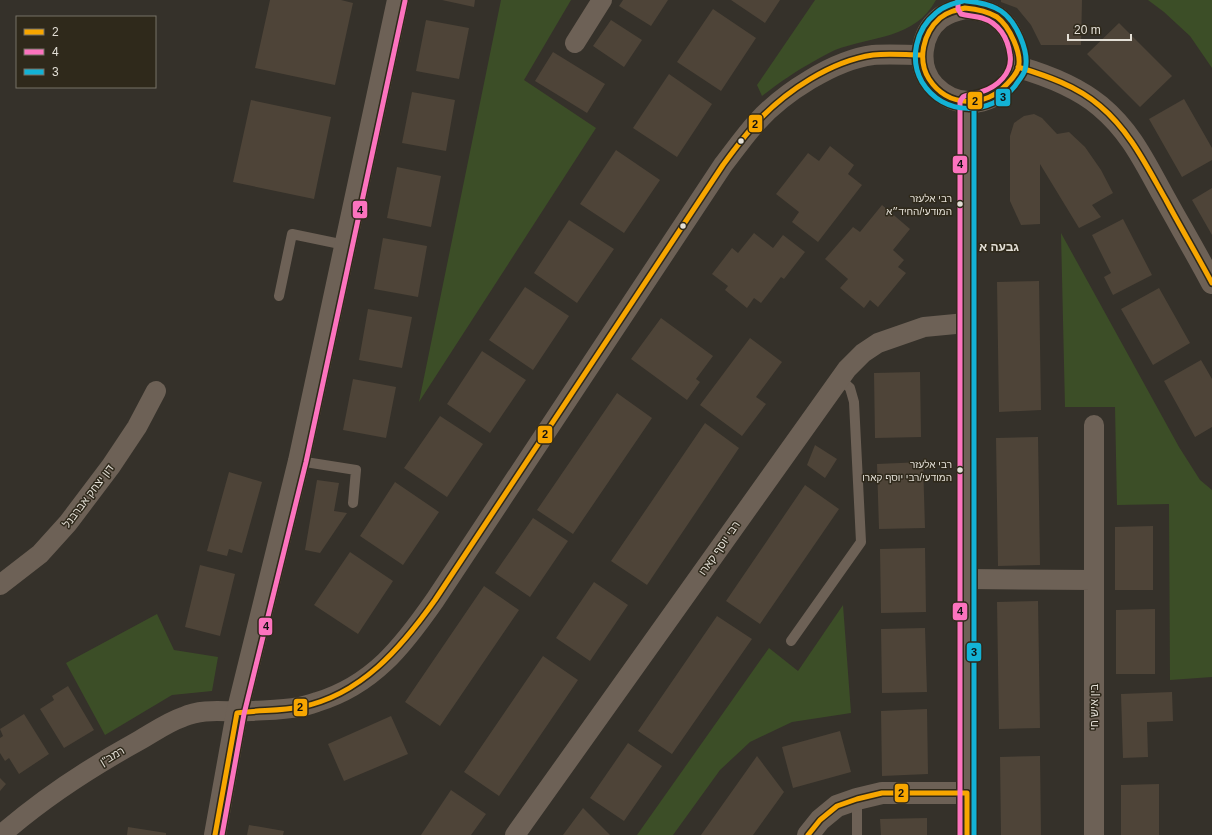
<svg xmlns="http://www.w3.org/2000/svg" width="1212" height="835" font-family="Helvetica,'Noto Sans Hebrew',sans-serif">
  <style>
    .green { fill: #3c4e27 }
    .building { fill: #4e4438 }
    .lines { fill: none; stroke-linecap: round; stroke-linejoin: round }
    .service { stroke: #6d6156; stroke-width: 10 }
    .minor { stroke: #6d6156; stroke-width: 20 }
    .tertiary { stroke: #6d6156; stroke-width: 22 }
    .bus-1-casing { stroke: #2f291b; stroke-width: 8 }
    .bus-2-casing { stroke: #2f291b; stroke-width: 8 }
    .bus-3-casing { stroke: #2f291b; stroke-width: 8 }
    .bus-1 { stroke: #f7a600; stroke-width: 5 }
    .bus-2 { stroke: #fc73be; stroke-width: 5 }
    .bus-3 { stroke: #13b2d5; stroke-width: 5 }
    .bus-dot { fill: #e3dfd6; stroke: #2f291b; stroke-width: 1.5 }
    .labels { text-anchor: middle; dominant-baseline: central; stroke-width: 3; stroke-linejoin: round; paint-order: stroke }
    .bus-label { font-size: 10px; fill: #e3dfd6; stroke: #2f291b; text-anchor: end }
    .street-label { font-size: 11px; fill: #e3dfd6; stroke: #2f291b }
    .neighbourhood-label { font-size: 12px; font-weight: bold; fill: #e3dfd6; stroke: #2f291b }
    .line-badge { stroke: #2f291b; stroke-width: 1.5 }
    .pale-badge-label { font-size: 11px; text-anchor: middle; font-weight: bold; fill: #111 }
  </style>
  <rect width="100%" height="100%" fill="#35312a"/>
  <path class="green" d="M501,0H571L524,80L596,128L419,402Z
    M815,0H936C915,39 872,36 835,50C828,53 822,57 816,60C796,71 780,82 762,96L757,85Z
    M1148,0H1212V68L1190,36L1164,12Z
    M1061,233L1179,447L1200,480L1212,490V677L1170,680L1169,504L1117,505L1115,407H1065Z
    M843,605L851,713L792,722L750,742L720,770L673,835H637L769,648L798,671Z
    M157,614L174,650L218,657L212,691L172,695L105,735L66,663Z"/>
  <path class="building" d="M270,0H341L353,3L335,85L255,68Z
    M442,0H475L474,7Z
    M623,0H668L651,26L619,6Z
    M731,0H780L765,23Z
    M1001,0H1082L1081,45H1041L1031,25L1017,8L1001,2Z
    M713,9L756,38L721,91L677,62Z
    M426,20L469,28L459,79L416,71Z
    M611,20L642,40L624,67L593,46Z
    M1119,23L1172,76L1140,107L1087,54Z
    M553,52L605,84L587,113L535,81Z
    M669,74L712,104L677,157L633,128Z
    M412,92L455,100L446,151L402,143Z
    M1184,99L1212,148V160L1182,177L1149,119Z
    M251,100L331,117L314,199L233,182Z
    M1034,114L1042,118L1057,134L1069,132L1085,147L1101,170L1113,193L1092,205L1101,217L1079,228L1040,164V224L1021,225L1010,201V136L1014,123L1024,116Z
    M830,146L854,165L848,174L862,185L818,242L792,222L799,212L776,194L808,153L819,161Z
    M616,150L660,180L624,233L580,204Z
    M397,167L441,176L431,227L387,218Z
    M1212,188V235L1192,200Z
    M882,205L910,229L893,250L904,260L898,267L906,273L878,307L870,300L864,308L840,288L848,279L825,259L853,227L860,232Z
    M1123,219L1152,275L1113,295L1104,277L1111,273L1092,235Z
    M569,220L614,249L577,303L534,273Z
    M754,233L773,248L783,235L805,252L784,279L781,277L761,303L754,298L747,308L725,290L728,286L712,274L732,248L738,253Z
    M383,238L427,246L418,297L374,289Z
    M1039,281L1041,410L999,412L997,282Z
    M525,287L569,316L533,370L489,340Z
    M1159,288L1190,343L1153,365L1121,309Z
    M368,309L412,317L402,368L359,360Z
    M661,318L713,356L696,379L700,382L687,400L631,359Z
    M750,338L782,362L756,397L766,404L742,436L700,405Z
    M482,351L526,380L490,433L447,404Z
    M1201,360L1212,379V427L1195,437L1164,381Z
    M920,372L921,437L875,438L874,373Z
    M353,379L396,387L386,438L343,430Z
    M617,393L652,418L573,534L537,510Z
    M440,416L483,444L447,497L404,468Z
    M705,423L739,448L647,585L611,561Z
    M1038,437L1040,565L998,566L996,438Z
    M815,445L837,459L825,478L807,465Z
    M923,462L925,528L879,529L877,464Z
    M229,472L262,482L242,553L229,549L227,556L207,551Z
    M317,480L339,483L334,511L347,513L320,553L305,550Z
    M395,482L439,512L403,565L360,536Z
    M805,485L839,509L760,624L726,601Z
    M533,518L568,541L530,597L495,573Z
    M1153,526V590H1115V527Z
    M925,548L926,612L881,613L880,549Z
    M350,552L393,581L358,634L314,605Z
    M200,565L235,574L220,636L185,627Z
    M594,582L628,605L590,661L556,638Z
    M484,586L519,610L440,726L405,702Z
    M1038,601L1040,728L999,729L997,602Z
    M1155,609V674H1116V610Z
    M717,616L752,639L672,754L638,731Z
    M925,628L927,692L882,693L881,629Z
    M543,656L578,680L499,796L464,772Z
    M68,686L94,730L64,748L40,709L54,700L52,696Z
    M1172,692L1173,721L1147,722L1148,757L1123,758L1121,694Z
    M927,709L928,774L882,776L881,711Z
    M24,714L49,754L19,774L9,758L5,761L0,753V738L3,736L0,729Z
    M391,716L408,754L344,781L328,744Z
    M840,731L851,772L793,788L782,747Z
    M628,743L662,766L624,821L590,798Z
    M757,756L784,792L753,835H701Z
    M1040,756L1041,835H1001L1000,757Z
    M0,778L6,784L0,791Z
    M1159,784V835H1121V785Z
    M451,790L486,814L471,835H421Z
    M583,808L610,835H563Z
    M927,818V835H881L880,819Z
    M249,825L284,831L283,835H247Z
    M128,827L166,833V835H127Z"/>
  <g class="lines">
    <path class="service" d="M279,296L292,234L345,245
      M299,461L356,470L353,503
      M791,641L861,542L854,402L850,388L840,379
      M857,835V799"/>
    <path class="minor" d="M575,43L602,0
      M967,579L1094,580
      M0,585L40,554L68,523L111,466L137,427L156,391
      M1,835C43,798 91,767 140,740C154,732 168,722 183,717C205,707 228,713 251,711C267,710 284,710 299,707C305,706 311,704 317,702C373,685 403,646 435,600L723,165C734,151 745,135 757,122C783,93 834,60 873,55C889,54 906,55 922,55
      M515,835L847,369L863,353L878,343L924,327L966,323
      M1094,835V425"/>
    <path class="tertiary" d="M965,8C993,10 1008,19 1016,47C1017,52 1019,62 1018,68C1016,73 1011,79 1008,83C988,108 955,108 934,86C916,67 920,34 940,18C948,12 956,10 965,8Z
      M1018,67C1046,75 1077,87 1100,106C1131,132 1144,161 1163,195C1179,224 1196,253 1212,283
      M967,103V835
      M215,835L237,713L299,461L398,0
      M808,835L820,820L837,806L857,799L882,793H967"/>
    <g class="bus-1-casing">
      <path id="bus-1" d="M965,8C976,9 987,11 997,17C1009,26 1023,54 1018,69C1016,74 1011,80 1007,84C985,108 948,108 929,79C917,60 923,33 940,18C947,12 956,10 965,8Z
        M1018,67C1047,76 1077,86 1100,106C1130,131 1147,167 1166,200C1181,228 1197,255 1212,283
        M215,835L237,713C258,710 280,711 301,707C361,695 401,648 435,600L723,165C734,150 745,135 757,122C786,91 831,61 873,55C889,53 906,55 922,55
        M808,835L820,820L837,806L857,799L882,793H967V835"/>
    </g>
    <g class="bus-2-casing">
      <path id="bus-2" d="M958,0V9L961,14C968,16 975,16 982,18C999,23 1008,38 1010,55C1013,73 997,87 981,92C976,94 968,94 963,97C961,99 961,100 960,102V835
        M222,835L244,714L306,462L405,1"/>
    </g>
    <g class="bus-3-casing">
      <path id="bus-3" d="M963,1C954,3 943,6 936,13C916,29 909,59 922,82C943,117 991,116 1015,86C1018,81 1023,76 1025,70C1030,52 1016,21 1001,11C990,4 978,2 966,1
        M974,103V835"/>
    </g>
    <use href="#bus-1" class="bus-1"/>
    <use href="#bus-2" class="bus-2"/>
    <use href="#bus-3" class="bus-3"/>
  </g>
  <g class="bus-dot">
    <circle cx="741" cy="141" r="3.5"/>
    <circle cx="960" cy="204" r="3.5"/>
    <circle cx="683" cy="226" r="3.5"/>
    <circle cx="960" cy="470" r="3.5"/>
  </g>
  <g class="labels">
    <g class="bus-label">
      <text x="952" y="198">רבי אלעזר<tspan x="952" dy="13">המודעי/החיד״א</tspan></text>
      <text x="952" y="464">רבי אלעזר<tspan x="952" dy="13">המודעי/רבי יוסף קארו</tspan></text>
    </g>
    <g class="street-label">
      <text transform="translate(88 496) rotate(-53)">דון יצחק אברבנל</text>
      <text transform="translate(719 548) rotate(-55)">רבי יוסף קארו</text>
      <text transform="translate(1094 707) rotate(-90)">בין איש חי</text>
      <text transform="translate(112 756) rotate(-31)">רמב"ן</text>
    </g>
    <g class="neighbourhood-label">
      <text x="999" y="247">גבעה א</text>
    </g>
  </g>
  <g class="line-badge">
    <rect x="995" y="88" width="16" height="19" rx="4" fill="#13b2d5"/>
    <rect x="967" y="91" width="16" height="19" rx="4" fill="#f7a600"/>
    <rect x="748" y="114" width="15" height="19" rx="4" fill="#f7a600"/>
    <rect x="952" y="155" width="16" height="19" rx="4" fill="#fc73be"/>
    <rect x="352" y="200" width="16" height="19" rx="4" fill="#fc73be"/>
    <rect x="537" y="425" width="16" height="19" rx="4" fill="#f7a600"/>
    <rect x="952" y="602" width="16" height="19" rx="4" fill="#fc73be"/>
    <rect x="258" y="617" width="15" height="19" rx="4" fill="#fc73be"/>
    <rect x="966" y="642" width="16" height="20" rx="4" fill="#13b2d5"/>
    <rect x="293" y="698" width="15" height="19" rx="4" fill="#f7a600"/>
    <rect x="894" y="783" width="15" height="20" rx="4" fill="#f7a600"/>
  </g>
  <g class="pale-badge-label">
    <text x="1003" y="101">3</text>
    <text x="975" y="105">2</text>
    <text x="755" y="128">2</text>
    <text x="960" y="168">4</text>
    <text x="360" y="214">4</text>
    <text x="545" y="438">2</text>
    <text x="960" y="615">4</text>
    <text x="266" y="630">4</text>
    <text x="974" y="656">3</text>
    <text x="300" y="711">2</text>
    <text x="901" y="797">2</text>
  </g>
  <rect x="16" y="16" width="140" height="72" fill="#2f291b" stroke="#777266"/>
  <rect x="24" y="29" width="20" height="6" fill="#f7a600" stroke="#777266"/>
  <text x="52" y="36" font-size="12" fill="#e3dfd6">2</text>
  <rect x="24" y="49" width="20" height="6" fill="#fc73be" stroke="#777266"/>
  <text x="52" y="56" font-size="12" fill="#e3dfd6">4</text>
  <rect x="24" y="69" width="20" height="6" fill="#13b2d5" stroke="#777266"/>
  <text x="52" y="76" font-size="12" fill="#e3dfd6">3</text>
  <path d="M1068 34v6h63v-6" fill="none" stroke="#e3dfd6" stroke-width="2"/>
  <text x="1074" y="34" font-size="12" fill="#e3dfd6" stroke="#2f291b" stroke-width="3" paint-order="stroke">20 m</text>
</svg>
